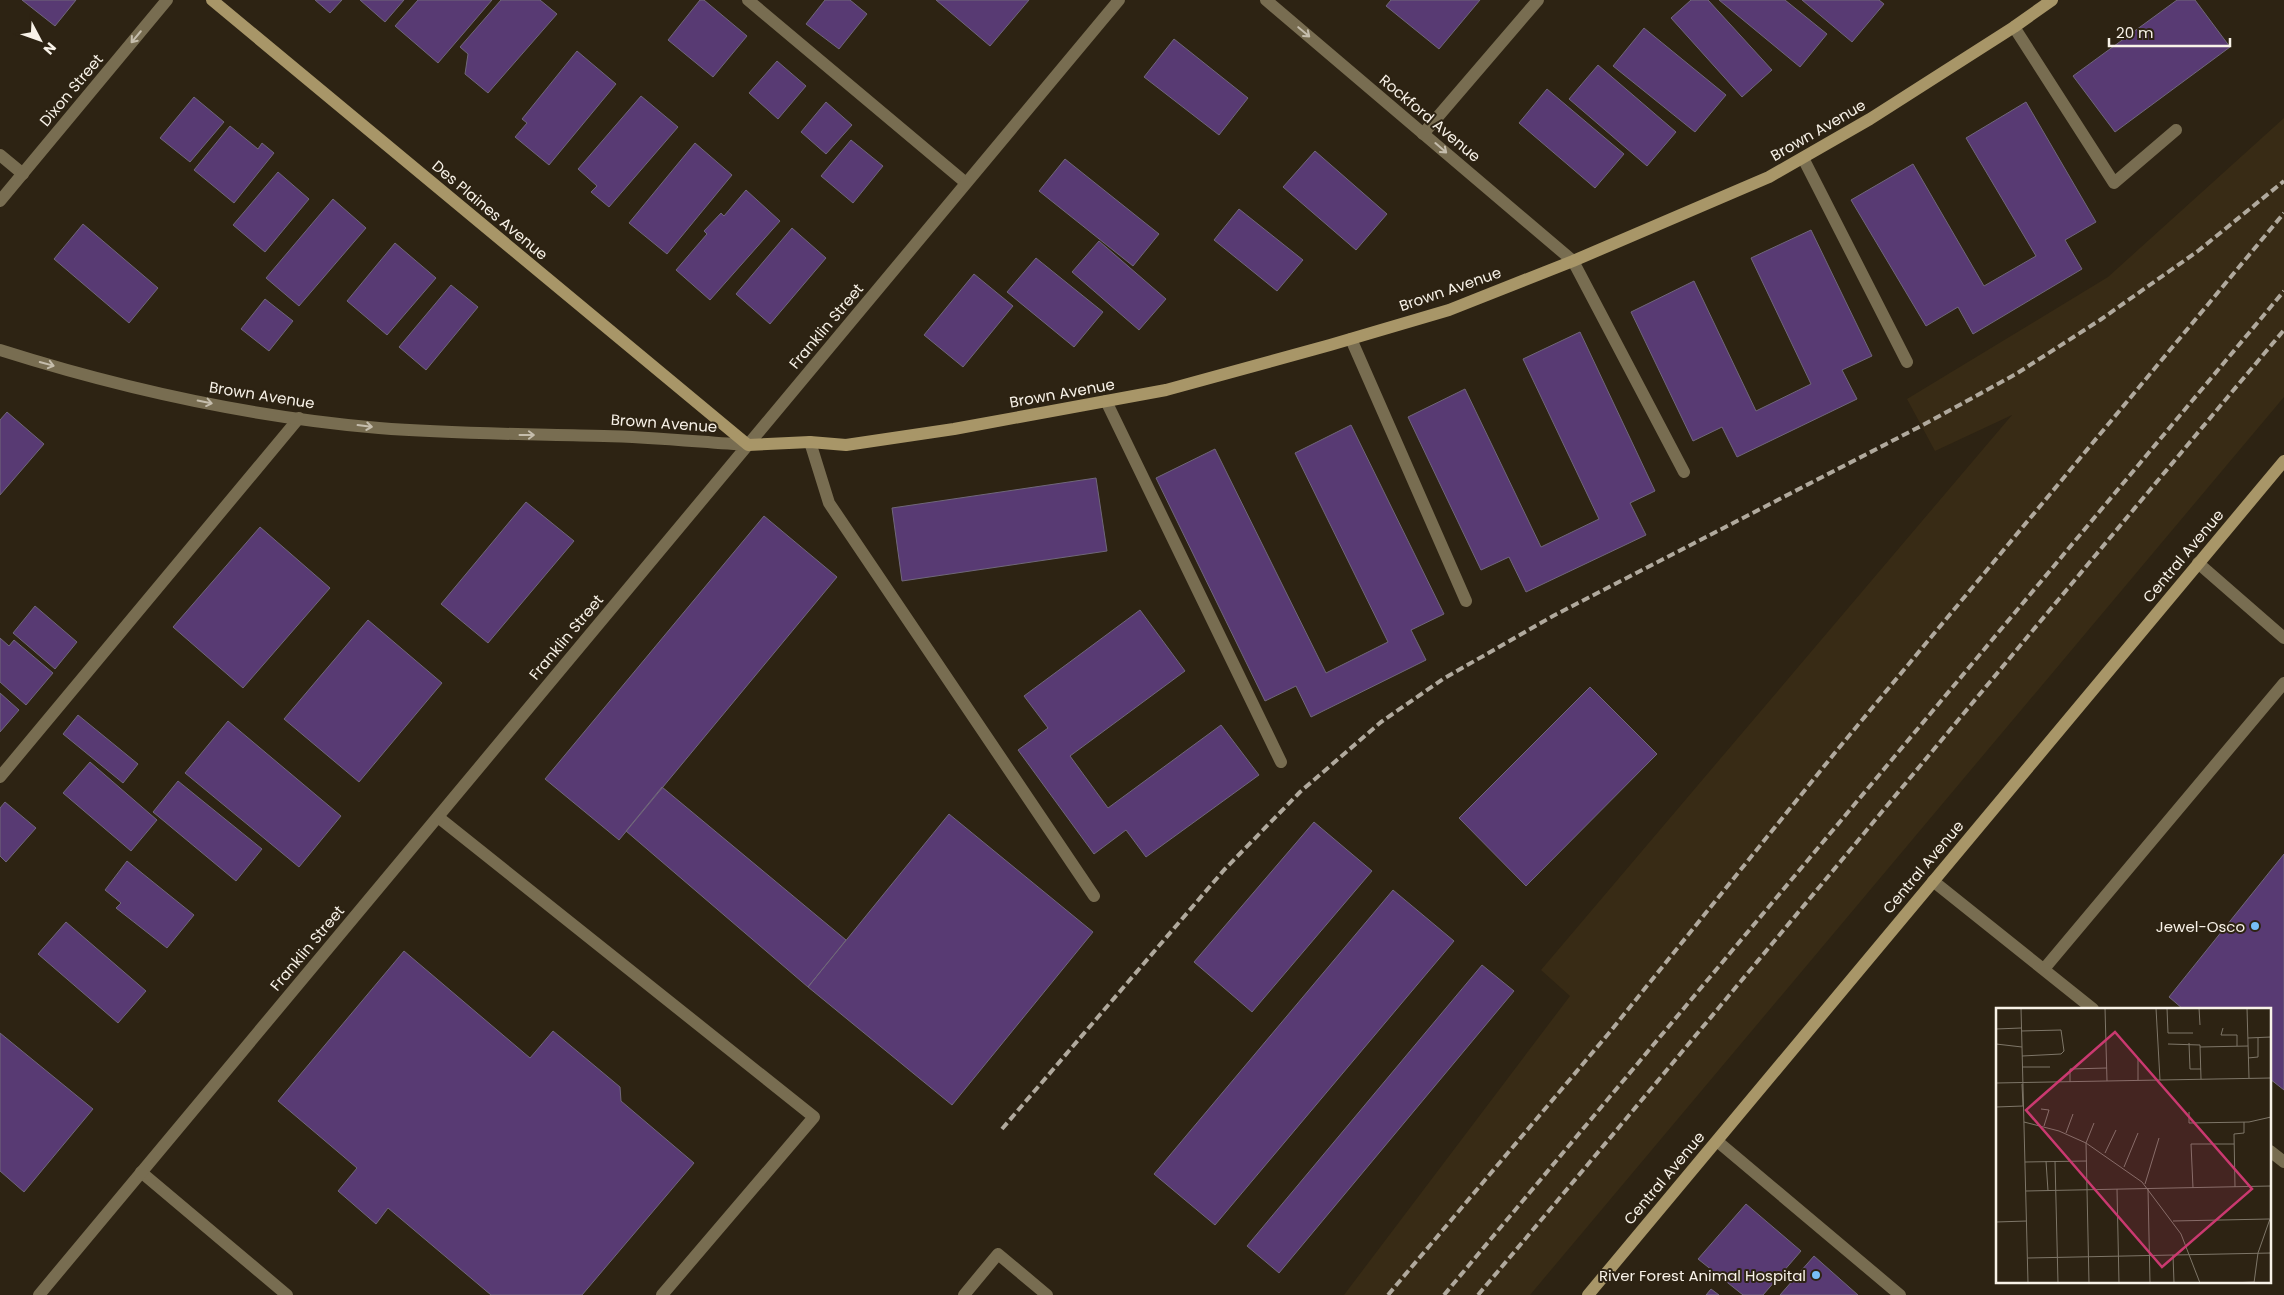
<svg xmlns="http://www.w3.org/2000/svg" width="2284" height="1295" font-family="Poppins,sans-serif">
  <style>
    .built { fill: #382b15 }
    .building { fill: #583a73; stroke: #70677a }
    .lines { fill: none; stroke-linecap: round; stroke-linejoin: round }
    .lane { stroke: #786d51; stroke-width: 12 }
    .street { stroke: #786d51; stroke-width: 12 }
    .secondary { stroke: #a89668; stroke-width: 12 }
    .rail { stroke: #b0a99d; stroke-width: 4; stroke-dasharray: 8 4; stroke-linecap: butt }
    .oneway { stroke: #c5bdac }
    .poi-dot { fill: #77bff7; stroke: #2d2313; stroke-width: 2 }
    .labels { text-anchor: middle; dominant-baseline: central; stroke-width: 4; stroke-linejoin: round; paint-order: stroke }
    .street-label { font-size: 15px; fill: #f8f2e8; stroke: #2d2313 }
    .poi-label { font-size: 15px; fill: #f8f2e8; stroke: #2d2313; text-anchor: end }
    .inset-road { fill: none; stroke: #7e7668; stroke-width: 1 }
    .view { fill: #ca3970; fill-opacity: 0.15; stroke: #ca3970; stroke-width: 2.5 }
    .inset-edge { fill: none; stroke: #f8f2e8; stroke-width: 2.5 }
  </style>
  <rect width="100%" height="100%" fill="#2d2313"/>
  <path class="built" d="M2284,118V397L1530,1295H1344L1570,996L1541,970L2012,415L1935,451L1907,399L2108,277Z"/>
  <path class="building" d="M22,0H76L55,26Z
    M315,0H342L330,13Z
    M360,0H404L385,22Z
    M418,0H492L438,63L395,26Z
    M501,0H540L557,14L488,93L465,74L468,54L460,47Z
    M700,0H704L747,36L713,77L668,40Z
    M825,0H850L867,14L839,49L806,24Z
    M936,0H1029L990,46Z
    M1391,0H1480L1439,49L1386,6Z
    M1691,0H1708L1772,70L1742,97L1671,18Z
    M1719,0H1785L1827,34L1800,67Z
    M1802,0H1879L1884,4L1852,42Z
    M2177,0H2195L2230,47L2115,132L2073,76Z
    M1644,28L1726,95L1695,132L1613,66Z
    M1174,39L1248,98L1219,135L1144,77Z
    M577,51L616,84L549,165L515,137L527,123L522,119Z
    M777,61L806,86L778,119L749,93Z
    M1598,65L1676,132L1647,166L1569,99Z
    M1547,89L1624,154L1595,188L1519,123Z
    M641,96L678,127L609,207L591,192L597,186L578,169Z
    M194,97L224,122L190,162L160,138Z
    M826,102L852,125L826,154L801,132Z
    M2026,102L2096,222L2065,240L2082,269L1973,334L1958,307L1926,326L1851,200L1913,164L1984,286L2036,256L1966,138Z
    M230,126L258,149L262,143L274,153L234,203L194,170Z
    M851,140L883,166L853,203L821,176Z
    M695,143L732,175L667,254L629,223Z
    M1315,151L1387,214L1356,250L1283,187Z
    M1065,159L1159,234L1133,266L1039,191Z
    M278,172L309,199L265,252L233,225Z
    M746,190L780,221L710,300L676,270L707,234L704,231L721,213L724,216Z
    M333,199L366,228L299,306L266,278Z
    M1239,209L1303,260L1277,291L1214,240Z
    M83,224L158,288L129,323L54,259Z
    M792,228L826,258L770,324L736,294Z
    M1811,230L1872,356L1842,370L1857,399L1737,457L1722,427L1693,441L1631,312L1694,281L1756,411L1811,384L1751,258Z
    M1099,241L1166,299L1139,330L1072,272Z
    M395,243L436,278L387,335L347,301Z
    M1036,258L1103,312L1074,347L1007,292Z
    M974,274L1013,306L963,367L924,335Z
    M451,285L478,307L426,370L399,347Z
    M265,299L293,321L269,351L241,329Z
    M1580,332L1655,491L1630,503L1646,535L1526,592L1509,557L1481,570L1408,417L1465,389L1541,547L1599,519L1523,359Z
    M7,412L44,444L0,495V420Z
    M1351,425L1444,614L1411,630L1426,660L1311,717L1296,686L1265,701L1156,478L1215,449L1326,673L1388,642L1295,453Z
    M1096,478L1107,551L902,581L892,508Z
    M526,502L574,541L488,643L441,604Z
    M764,516L837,577L619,840L545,779Z
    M260,527L330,588L243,688L173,627Z
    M35,606L77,642L55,669L13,633Z
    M1140,610L1185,671L1070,756L1108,808L1221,725L1259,775L1146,857L1126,830L1094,854L1018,750L1048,728L1024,696Z
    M368,620L442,683L359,782L284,719Z
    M0,638L9,646L14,640L53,673L26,705L0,682Z
    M1590,687L1657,754L1526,886L1459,818Z
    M0,693L19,710L0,732Z
    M78,715L138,764L123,783L63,734Z
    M228,721L341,816L299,867L185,773Z
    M90,762L157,820L131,851L63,793Z
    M178,781L262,849L236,881L153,812Z
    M662,787L846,940L808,987L626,831Z
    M5,802L36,828L6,862L0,856V808Z
    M949,814L1093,932L952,1105L808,987Z
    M1314,822L1372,871L1252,1012L1194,962Z
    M2284,854V1090L2270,1079V1009H2183L2169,997Z
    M127,861L194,915L167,948L116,908L121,903L105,890Z
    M1393,890L1454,941L1215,1225L1154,1174Z
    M66,922L146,991L118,1023L38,954Z
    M404,951L530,1058L553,1031L620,1087L621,1101L694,1163L582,1295H491L388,1208L376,1224L338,1191L357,1168L278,1101Z
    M1482,965L1514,991L1279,1273L1247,1246Z
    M0,1033L93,1109L24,1192L0,1171Z
    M1746,1204L1801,1251L1763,1295H1743L1698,1259Z
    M1814,1256L1858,1295H1780Z
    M1711,1289L1719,1295H1706Z"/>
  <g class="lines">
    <path class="lane" d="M748,0L966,183
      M2014,27L2114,183L2176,130
      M1423,134L1538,0
      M0,155L23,174
      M1803,158L1907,362
      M1573,261L1684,472
      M1351,339L1466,601
      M1106,401L1281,762
      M810,442L829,503L1094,896
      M2198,563L2284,638
      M0,777L299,418
      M438,817L814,1117L662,1295
      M1933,881L2093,1009
      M2044,969L2284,683
      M1717,1141L1900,1295
      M2270,1151L2284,1162
      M141,1172L287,1295
      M964,1295L998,1254L1047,1295"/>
    <path class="street" d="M1266,0L1573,261
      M0,201L167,0
      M0,350C123,389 251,417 379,428C454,434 529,434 604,436C652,437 700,442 748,445
      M39,1295L1119,0"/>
    <path class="secondary" d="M212,0L748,445L810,442L846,445L954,429L1166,390L1330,345L1449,310L1573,261L1769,177L1870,119L2014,27L2052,0
      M1588,1295L2284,461"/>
    <path class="rail" d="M1002,1129L1224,870L1300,792L1381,722L1443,679L1553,616L1921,426L2016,374L2100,320L2198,251L2284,181
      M1388,1295L1609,1033L1838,749L2284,213
      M1444,1295L2284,291
      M1478,1295C1748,975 2014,651 2284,330"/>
  </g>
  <defs><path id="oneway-shaft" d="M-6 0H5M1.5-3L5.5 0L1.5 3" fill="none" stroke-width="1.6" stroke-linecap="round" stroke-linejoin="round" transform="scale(1.25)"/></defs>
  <g class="oneway">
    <use href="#oneway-shaft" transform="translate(1304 32) rotate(40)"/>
    <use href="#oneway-shaft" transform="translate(136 37) rotate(130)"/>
    <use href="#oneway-shaft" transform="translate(1441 148) rotate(41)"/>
    <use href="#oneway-shaft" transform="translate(47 364) rotate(15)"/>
    <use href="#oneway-shaft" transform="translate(205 402) rotate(11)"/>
    <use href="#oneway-shaft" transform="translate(365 426) rotate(7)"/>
    <use href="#oneway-shaft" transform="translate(527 435)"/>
  </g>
  <g class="poi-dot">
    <circle cx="2255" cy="926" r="5"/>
    <circle cx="1816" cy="1275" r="5"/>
  </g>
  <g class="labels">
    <g class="street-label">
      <text transform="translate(71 90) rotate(-50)">Dixon Street</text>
      <text transform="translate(1430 118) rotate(40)">Rockford Avenue</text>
      <text transform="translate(1818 130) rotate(-30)">Brown Avenue</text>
      <text transform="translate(490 210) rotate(40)">Des Plaines Avenue</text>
      <text transform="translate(1450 289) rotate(-19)">Brown Avenue</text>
      <text transform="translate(826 326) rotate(-50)">Franklin Street</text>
      <text transform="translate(1062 393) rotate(-10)">Brown Avenue</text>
      <text transform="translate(262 395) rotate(9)">Brown Avenue</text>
      <text transform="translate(664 423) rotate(4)">Brown Avenue</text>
      <text transform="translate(2183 556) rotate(-50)">Central Avenue</text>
      <text transform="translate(566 637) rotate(-50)">Franklin Street</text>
      <text transform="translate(1923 867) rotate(-50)">Central Avenue</text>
      <text transform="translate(307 948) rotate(-50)">Franklin Street</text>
      <text transform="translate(1664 1178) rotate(-50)">Central Avenue</text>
    </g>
    <g class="poi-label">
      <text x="2245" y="926">Jewel-Osco</text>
      <text x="1806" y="1275">River Forest Animal Hospital</text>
    </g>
  </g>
  <g transform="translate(1996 1008)">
    <rect width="275" height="275" fill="#2d2313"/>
    <path class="inset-road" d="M25,0L32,275M109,0L111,73M160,0L164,72M171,0L172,25H197M203,0L204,17M251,0L253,70M227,20L225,27H241V38M0,21L25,20M25,23L65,22L68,43L65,46L26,48M252,30L275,29M193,35L194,61H205M0,36L26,39M172,36L204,37L205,71M204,39L252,38M142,50V72M252,50L262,49V30M26,59H54M74,74V61L111,60M0,75L275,70M26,76L27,98M0,99L27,98M45,101L53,102L48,118M193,104V115L253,114L275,109M28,114L63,123L90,135L146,174L185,226L204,275M70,125L77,106M109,145L120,122M50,153L52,183M59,153L62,275M29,154L91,153M128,159L142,125M149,176L163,130M239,179L238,126L248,125V114M197,180L195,136H238M121,181L123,275M152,181L154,275M30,183L275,178M177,213L273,211M0,214L31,213M177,247L178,275M32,250L275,245M93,275L90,135L98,115M235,275L258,274M258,275L262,245L275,208"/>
    <path class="view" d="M119,24L256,181L166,259L30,102Z"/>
    <rect width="275" height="275" class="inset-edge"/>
  </g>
  <g transform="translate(40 40) rotate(131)" stroke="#2d2313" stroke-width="4" paint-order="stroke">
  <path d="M0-4L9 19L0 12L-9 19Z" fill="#f8f2e8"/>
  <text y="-8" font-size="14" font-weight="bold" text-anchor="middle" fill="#f8f2e8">N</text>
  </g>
  <path d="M2109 38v8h121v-8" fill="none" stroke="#f8f2e8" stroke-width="2.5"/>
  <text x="2116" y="38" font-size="15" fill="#f8f2e8" stroke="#2d2313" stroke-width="4" paint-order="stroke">20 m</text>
</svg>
